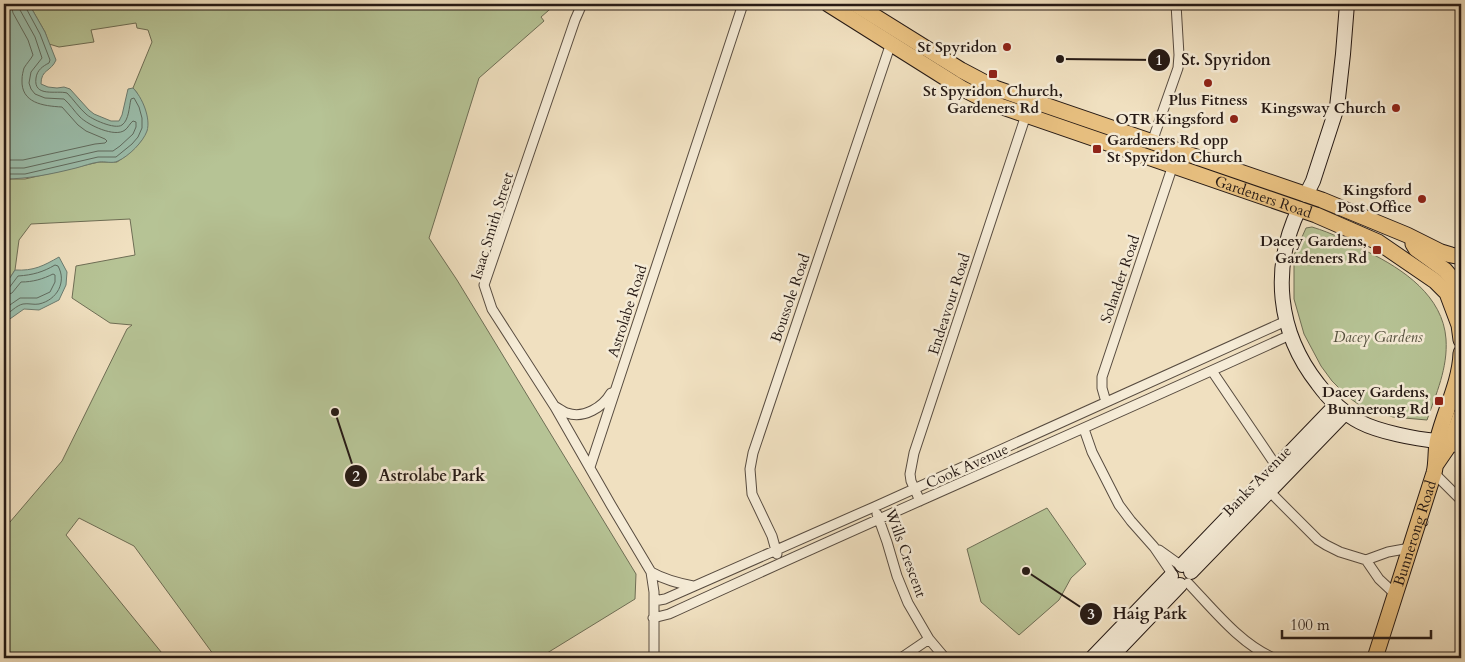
<svg xmlns="http://www.w3.org/2000/svg" width="1465" height="662" font-family="Cardo,serif">
  <style>
    .green { fill: #b6c395; stroke: #6e6e55 }
    .water { fill: #9bbeac; stroke: #6c7c70 }
    .lines { fill: none; stroke-linecap: round; stroke-linejoin: round }
    .shore { stroke: #606c60; stroke-width: 1 }
    .street-casing { stroke: #584c40; stroke-width: 11 }
    .secondary-casing { stroke: #261a15; stroke-width: 16 }
    .primary-casing { stroke: #261a15; stroke-width: 17 }
    .street { stroke: #f5ebd6; stroke-width: 9 }
    .secondary { stroke: #f5ebd6; stroke-width: 14 }
    .primary { stroke: #e8c080; stroke-width: 15 }
    .poi-dot { fill: #8f2418; stroke: #f5ebd6; stroke-width: 2 }
    .labels { text-anchor: middle; dominant-baseline: central; stroke-width: 5; stroke-linejoin: round; paint-order: stroke }
    .poi-label { font-size: 15px; font-weight: bold; fill: #261a15; stroke: #f5ebd6; text-anchor: end }
    .street-label { font-size: 15px; fill: #261a15; stroke: #f5ebd6 }
    .park-label { font-size: 15px; font-style: italic; fill: #514d3b; stroke: #f5ebd6 }
    .leader { fill: none; stroke: #261a15; stroke-width: 2 }
    .callout-dot { fill: #261a15; stroke: #f5ebd6; stroke-width: 2 }
    .mark-label { font-size: 15px; text-anchor: middle; font-weight: bold; fill: #fff }
    .callout-label { font-size: 16px; text-anchor: middle; font-weight: bold; fill: #261a15; stroke: #f5ebd6; stroke-width: 5; stroke-linejoin: round; paint-order: stroke }
  </style>
  <rect width="100%" height="100%" fill="#f0e0c0"/>
  <filter id="stains"><feTurbulence type="fractalNoise" baseFrequency=".004" numOctaves="4"/><feColorMatrix values="0 0 0 0 .2 0 0 0 0 .09 0 0 0 0 .02 0 0 0 .5 -.17"/></filter>
  <radialGradient id="worn" r=".72"><stop offset=".6" stop-color="#630" stop-opacity="0"/><stop offset="1" stop-color="#630" stop-opacity=".3"/></radialGradient>
  <path class="green" d="M29,4H556L541,17L544,21L479,78L429,238L457,280L636,574L635,599L539,658H216L134,546L79,518L66,535L166,658H4V529L62,461L127,329L132,325L110,323L72,298L76,266L135,255L130,219L31,224L19,240L15,270L4,287V179H25L99,162H117L127,155L142,140L137,93L133,88L152,42L148,30L137,28L136,23L91,30L94,42L59,47L49,44L45,32Z
    M1312,227C1332,233 1350,242 1368,252C1403,269 1443,296 1446,339C1448,368 1436,394 1427,420L1393,417L1362,407L1347,396L1332,381L1321,366L1304,334L1294,299V255L1306,228Z
    M1047,508L1086,564L1071,578L1059,600L1019,635L981,602L967,549Z"/>
  <path class="water" d="M4,4H29L45,32L56,60C51,72 41,69 41,84L48,87L57,88L64,87L70,89L89,110L94,114L111,121H119L122,115L128,89L133,88C142,97 151,118 147,131C143,142 129,156 118,161C112,164 105,161 99,162C91,163 84,166 76,168C52,174 28,179 4,179Z
    M59,257L67,272L66,285L59,300L39,310L24,309L7,321L4,324V287L15,270C34,271 43,266 59,257Z"/>
  <g class="lines">
    <path class="shore" d="M4,160H23L95,144L105,143L107,141L105,139L86,131L78,125L62,107C43,106 21,103 22,80C22,75 23,72 24,68C27,63 31,59 33,55L28,40L13,13L11,4
      M4,168H24L98,151H113L120,146L133,134L136,127V122L133,121C130,123 128,128 125,130C115,138 88,125 80,117C74,111 70,104 64,99L45,98L35,94L31,89L29,83L31,72L42,58L35,37L20,10L19,4
      M4,174H25L98,157H116L132,144L138,137L142,128V118L139,107L134,98L131,99C129,107 129,120 122,125C115,130 91,119 86,114C79,108 74,100 67,93C57,90 33,98 36,78C37,70 43,66 49,63L50,60L40,34L26,8L25,4
      M4,289L9,288L18,276C33,275 43,272 55,265L58,266C67,282 57,300 39,304C34,305 28,303 23,304C17,305 9,313 4,317
      M4,296L12,293L21,282C33,282 43,279 53,274L55,275V282L50,292L37,298H20L4,309"/>
    <g class="street-casing">
      <path id="street" d="M582,4L575,20L484,285L492,309L555,407L611,505L651,572L654,592V658
        M1152,142L1178,68L1179,55L1176,4
        M1212,371L1277,467
        M1106,402L1102,388V377L1173,165
        M556,407C560,409 563,412 567,413C584,419 603,407 611,393
        M1084,429L1092,452L1119,505L1131,521L1154,547L1171,572
        M1450,444L1461,450
        M590,467L743,4
        M1434,473L1461,500
        M1270,492L1318,540L1326,545L1340,552L1366,560L1388,552L1410,548
        M920,501L911,481L910,474L914,453L1026,115
        M877,514L887,542L897,576L908,603L929,639L945,658
        M1159,550L1180,565
        M777,554L772,536L752,494L750,469L753,453L891,43
        M1366,560L1379,579L1395,594
        M651,572C665,580 678,583 693,586
        M1188,583C1212,608 1241,645 1274,658
        M654,601L665,599L874,507L1286,321
        M653,618L669,614C875,519 1083,430 1290,335
        M901,658L929,639"/>
    </g>
    <g class="secondary-casing">
      <path id="secondary" d="M1306,195L1313,181L1337,107L1343,54L1347,4
        M1299,209C1271,268 1277,332 1318,384C1329,399 1343,413 1360,422C1379,432 1416,439 1437,441
        M1182,565L1336,405
        M1191,572L1345,413
        M1092,658L1171,576
        M1110,658L1180,585"/>
    </g>
    <g class="primary-casing">
      <g id="primary">
        <path id="s1" d="M828,4L963,89L991,103L1316,215L1378,242L1435,281L1447,293L1459,325L1461,340"/>
        <path d="M855,4L961,70L995,88L1322,200L1407,235L1441,252L1451,255L1461,257"/>
        <path d="M1413,244L1416,249L1445,270L1461,289"/>
        <path d="M1437,463L1450,444L1461,415"/>
        <path id="s2" d="M1375,658L1434,473C1437,462 1435,449 1438,438C1445,410 1460,382 1461,353"/>
      </g>
    </g>
    <use href="#street" class="street"/>
    <use href="#secondary" class="secondary"/>
    <use href="#primary" class="primary"/>
  </g>
  <g class="poi-dot">
    <circle cx="1007" cy="47" r="5"/>
    <rect x="988" y="69" width="10" height="10" rx="2.5"/>
    <circle cx="1208" cy="83" r="5"/>
    <circle cx="1396" cy="108" r="5"/>
    <circle cx="1234" cy="119" r="5"/>
    <rect x="1092" y="144" width="10" height="10" rx="2.5"/>
    <circle cx="1422" cy="199" r="5"/>
    <rect x="1372" y="245" width="10" height="10" rx="2.5"/>
    <rect x="1434" y="396" width="10" height="10" rx="2.5"/>
  </g>
  <g class="labels">
    <g class="poi-label">
      <text x="997" y="47">St Spyridon</text>
      <text x="993" y="91" text-anchor="middle">St Spyridon Church,<tspan x="993" dy="17">Gardeners Rd</tspan></text>
      <text x="1208" y="100" text-anchor="middle">Plus Fitness</text>
      <text x="1386" y="108">Kingsway Church</text>
      <text x="1224" y="119">OTR Kingsford</text>
      <text x="1107" y="140" text-anchor="start">Gardeners Rd opp<tspan x="1107" dy="17">St Spyridon Church</tspan></text>
      <text x="1412" y="190">Kingsford<tspan x="1412" dy="17">Post Office</tspan></text>
      <text x="1367" y="241">Dacey Gardens,<tspan x="1367" dy="17">Gardeners Rd</tspan></text>
      <text x="1429" y="392">Dacey Gardens,<tspan x="1429" dy="17">Bunnerong Rd</tspan></text>
    </g>
    <g class="street-label">
      <text stroke="none"><textPath href="#s1" startOffset="479">Gardeners Road</textPath></text>
      <text transform="translate(492 226) rotate(-73)">Isaac Smith Street</text>
      <text transform="translate(1120 279) rotate(-71)">Solander Road</text>
      <text transform="translate(790 298) rotate(-71)">Boussole Road</text>
      <text transform="translate(949 304) rotate(-72)">Endeavour Road</text>
      <text transform="translate(627 311) rotate(-72)">Astrolabe Road</text>
      <text transform="translate(967 466) rotate(-24)">Cook Avenue</text>
      <text transform="translate(1257 481) rotate(-46)">Banks Avenue</text>
      <text stroke="none"><textPath href="#s2" startOffset="131">Bunnerong Road</textPath></text>
      <text transform="translate(906 553) rotate(70)">Wills Crescent</text>
    </g>
    <g class="park-label">
      <text x="1378" y="337">Dacey Gardens</text>
    </g>
  </g>
  <path class="leader" d="M1060 59L1159 60M335 412L356 476M1026 571L1091 614"/>
  <g class="callout-dot">
    <circle cx="1060" cy="59" r="5"/>
    <circle cx="335" cy="412" r="5"/>
    <circle cx="1026" cy="571" r="5"/>
    <circle cx="1159" cy="60" r="12"/>
    <circle cx="356" cy="476" r="12"/>
    <circle cx="1091" cy="614" r="12"/>
  </g>
  <g class="mark-label">
    <text x="1159" y="65">1</text>
    <text x="356" y="481">2</text>
    <text x="1091" y="619">3</text>
  </g>
  <g class="callout-label">
    <text x="1226" y="65">St. Spyridon</text>
    <text x="432" y="481">Astrolabe Park</text>
    <text x="1150" y="619">Haig Park</text>
  </g>
  <rect width="1465" height="662" fill="none" stroke="#f0e0c0" stroke-width="20"/>
  <rect x="5" y="5" width="1455" height="652" fill="none" stroke="#261a15" stroke-width="2.5"/>
  <rect x="10" y="10" width="1445" height="642" fill="none" stroke="#261a15"/>
  <path d="M1282 630v8h149v-8" fill="none" stroke="#261a15" stroke-width="2.5"/>
  <text x="1290" y="630" font-size="15" fill="#261a15" stroke="#f5ebd6" stroke-width="4" paint-order="stroke">100 m</text>
  <rect width="100%" height="100%" filter="url(#stains)"/>
  <rect width="100%" height="100%" fill="url(#worn)"/>
</svg>
